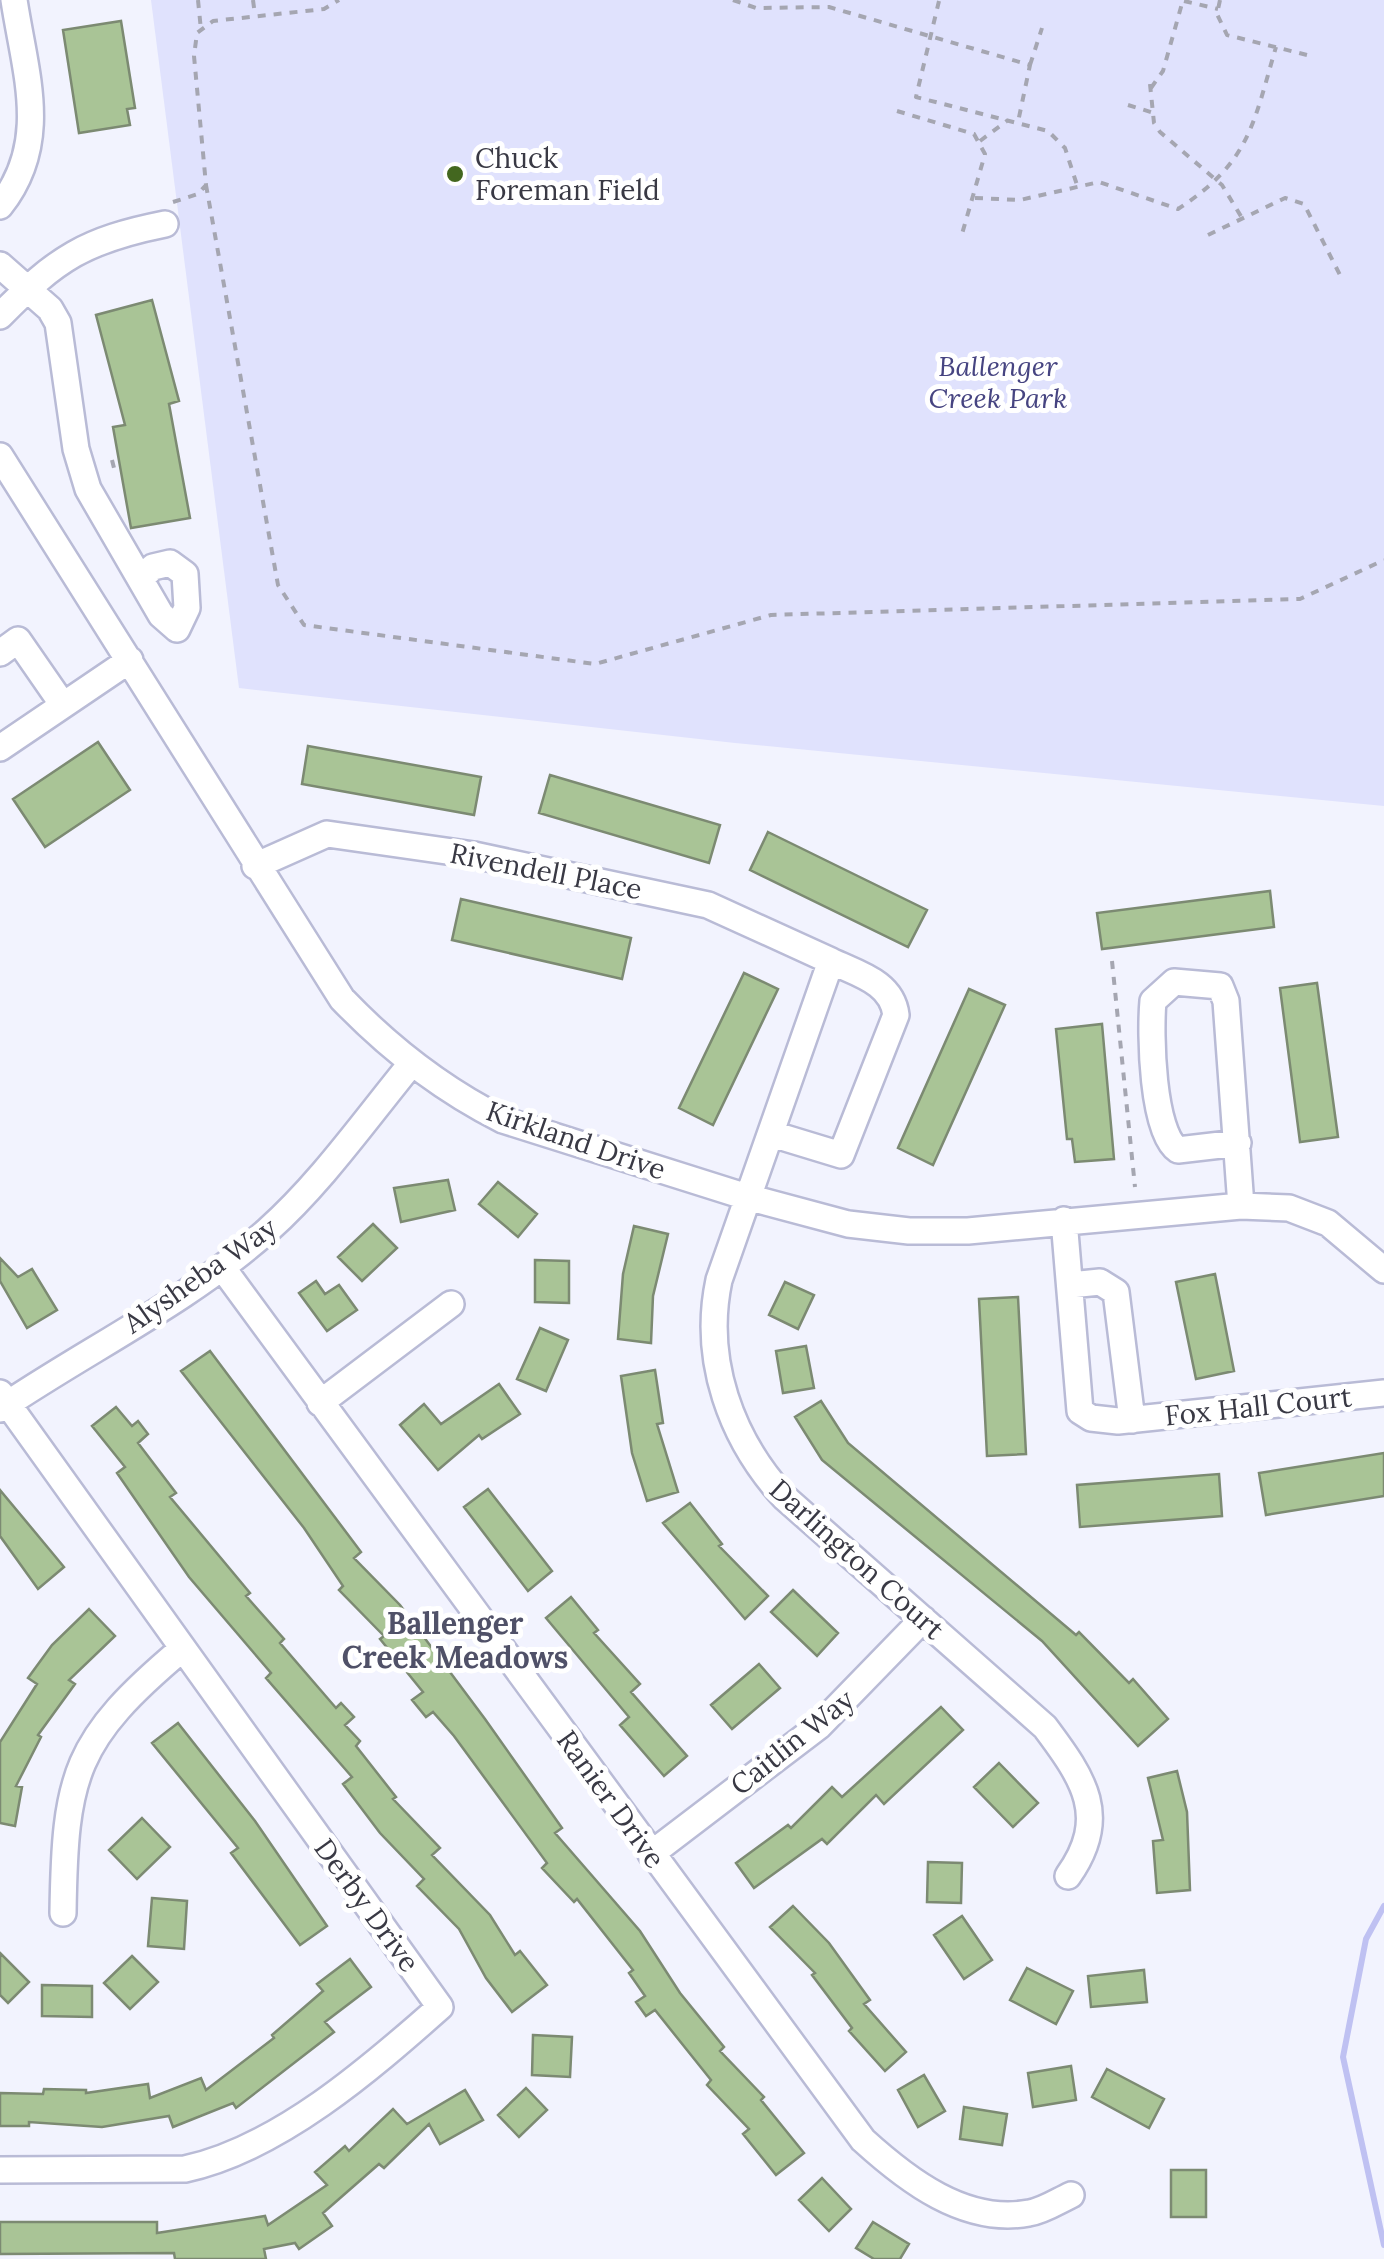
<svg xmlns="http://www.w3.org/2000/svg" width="1384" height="2259" font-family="Lora,serif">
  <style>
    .green { fill: #e0e2fd }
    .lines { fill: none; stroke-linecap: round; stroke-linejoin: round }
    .stream { stroke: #bfc1f2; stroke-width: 6 }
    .building { fill: #a9c496; stroke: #7c8a72; stroke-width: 2.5 }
    .minor-casing { stroke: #b9bbd6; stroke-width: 30 }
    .path { stroke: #a5a6b1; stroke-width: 4; stroke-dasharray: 8 8; stroke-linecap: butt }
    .minor { stroke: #fff; stroke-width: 25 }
    .poi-dot { fill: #43671f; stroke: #fff; stroke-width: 4 }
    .labels { text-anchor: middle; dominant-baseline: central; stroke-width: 10; stroke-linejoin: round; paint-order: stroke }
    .poi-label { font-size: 28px; fill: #393944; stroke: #fff; text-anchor: start }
    .park-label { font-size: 28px; font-style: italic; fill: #464481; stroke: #fff }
    .street-label { font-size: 28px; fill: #393944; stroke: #fff }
    .neighbourhood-label { font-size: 30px; font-weight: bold; fill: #505168; stroke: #fff }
  </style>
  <rect width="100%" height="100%" fill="#f2f3fe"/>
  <path class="green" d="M151,0H1384V806L735,743L239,688Z"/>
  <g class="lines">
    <path class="stream" d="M1384,1906L1366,1939L1343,2057L1384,2245"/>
  </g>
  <path class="building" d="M121,21L135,108L127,109L130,125L79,133L63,30Z
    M152,300L179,401L169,404L190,518L131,528L113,427L125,425L96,315Z
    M98,742L130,790L45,847L13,799Z
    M308,746L481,777L474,815L302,784Z
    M550,775L720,825L709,863L539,813Z
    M768,832L927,910L908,947L750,870Z
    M1270,891L1274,927L1102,949L1097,913Z
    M461,899L631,938L622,979L452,940Z
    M744,973L778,989L713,1125L679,1108Z
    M1317,983L1338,1137L1300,1142L1280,988Z
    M969,989L1005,1005L933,1165L898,1148Z
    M1102,1024L1114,1159L1075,1162L1072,1139H1067L1056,1029Z
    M448,1180L455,1210L401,1222L394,1188Z
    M498,1182L537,1214L518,1237L479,1204Z
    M373,1224L397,1248L362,1281L338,1257Z
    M634,1226L668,1234L653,1296L651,1343L618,1339L623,1274Z
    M0,1258L18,1277L32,1269L57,1310L27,1328L0,1281Z
    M535,1260L569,1261V1303L535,1302Z
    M1215,1274L1234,1371L1196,1379L1176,1282Z
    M316,1281L325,1294L339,1285L357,1310L327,1331L299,1293Z
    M785,1282L814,1295L798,1329L769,1315Z
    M1018,1297L1026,1454L987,1456L979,1299Z
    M540,1328L568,1340L546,1391L517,1379Z
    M806,1346L814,1388L783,1393L776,1351Z
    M210,1351L361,1552L354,1558L400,1605L485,1719L562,1828L555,1833L640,1931L680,1993L724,2047L720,2051L764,2097L761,2100L804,2153L776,2175L743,2134L749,2129L707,2085L711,2080L655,2010L646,2016L636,2002L645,1996L629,1973L633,1970L577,1899L574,1902L542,1868L547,1863L454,1736L433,1712L426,1717L412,1700L423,1692L380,1639L384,1636L339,1590L343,1586L304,1528L181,1371Z
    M655,1370L663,1423L657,1424L678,1492L647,1501L632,1453L621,1376Z
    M499,1384L520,1414L482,1439L479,1435L438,1470L400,1425L424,1404L441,1424Z
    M821,1401L848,1443L1076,1635L1079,1632L1129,1683L1133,1679L1168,1719L1138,1746L1042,1641L822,1460L795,1417Z
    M116,1407L132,1426L138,1421L148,1434L138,1443L176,1493L170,1497L250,1593L246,1596L284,1639L280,1643L336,1708L341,1703L354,1717L345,1725L360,1741L356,1746L396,1797L393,1799L440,1848L432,1855L490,1915L515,1955L520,1951L547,1985L512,2012L486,1978L459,1929L417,1886L424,1879L380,1833L343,1784L352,1777L266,1678L271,1673L189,1577L117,1473L125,1467L92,1426Z
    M1384,1453V1496L1266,1515L1259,1473Z
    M1219,1474L1222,1516L1080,1527L1077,1485Z
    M488,1489L552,1571L528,1591L464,1507Z
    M0,1490L64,1567L38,1589L0,1536Z
    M690,1503L722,1544L719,1546L768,1596L745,1619L663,1523Z
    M793,1590L838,1633L817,1656L771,1612Z
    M571,1597L598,1630L594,1633L640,1684L631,1692L687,1756L664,1776L620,1725L629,1717L546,1618Z
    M89,1609L115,1636L69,1680L75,1684L38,1735L41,1737L16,1786L22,1787L15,1826L0,1823V1742L37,1684L28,1678L52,1645Z
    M759,1664L780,1688L732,1729L711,1705Z
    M941,1707L963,1730L884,1804L876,1795L827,1844L822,1839L754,1888L736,1863L788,1825L791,1828L832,1787L842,1797Z
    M178,1723L255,1821L327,1926L300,1945L231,1853L238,1848L152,1743Z
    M999,1763L1038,1803L1013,1827L974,1787Z
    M1177,1771L1187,1812L1190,1890L1157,1893L1153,1841L1163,1840L1148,1778Z
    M142,1818L170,1847L137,1879L109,1850Z
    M928,1862L962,1863L961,1903L927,1902Z
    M152,1898L187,1901L184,1949L148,1946Z
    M793,1906L829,1943L870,2000L864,2004L906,2052L885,2071L849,2031L852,2028L812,1975L815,1973L770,1927Z
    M962,1916L992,1960L964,1979L934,1935Z
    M0,1953L29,1982L8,2003L0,1995Z
    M132,1956L158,1982L130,2009L104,1983Z
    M350,1959L371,1987L325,2022L334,2032L236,2108L233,2103L173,2127L169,2116L102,2127L29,2122V2126H0V2093L43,2094L44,2089L86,2090V2093L148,2084L150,2098L201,2078L206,2090L274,2038L272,2035L323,1991L317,1984Z
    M1027,1968L1073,1991L1056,2024L1010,2000Z
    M1144,1970L1147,2002L1091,2007L1088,1976Z
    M42,1985L92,1986V2017L42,2016Z
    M533,2035L572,2037L570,2077L532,2075Z
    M1071,2066L1076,2100L1033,2107L1028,2073Z
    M1107,2069L1164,2099L1149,2128L1092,2097Z
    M924,2075L945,2111L918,2127L898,2090Z
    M526,2088L547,2110L519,2137L498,2115Z
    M465,2090L483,2120L440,2144L429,2124L384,2168L379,2164L323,2213L332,2226L299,2249L295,2243L264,2249L266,2259H175L174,2253L0,2254V2222H157V2233L265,2216L268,2225L327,2185L315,2172L345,2146L349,2151L393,2109L407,2124Z
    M964,2107L1007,2114L1002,2145L960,2139Z
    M1171,2170H1206V2217H1171Z
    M822,2178L851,2209L829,2231L799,2200Z
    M873,2222L909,2244L900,2259H874L856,2248Z"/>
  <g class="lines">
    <g class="minor-casing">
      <path id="minor" d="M0,206C51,142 25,73 14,0
        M0,265L50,309L58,323L76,449L88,489L161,615L177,629L187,608L185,574L170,563L153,567L141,578
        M0,316C57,258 85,240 165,224
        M0,456L342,999C390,1049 441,1089 503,1120L747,1197L848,1224L909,1231H968L1241,1206L1289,1208L1328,1223L1384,1270
        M0,653L18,640L63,705
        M0,748L130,660
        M255,866L327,834L474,855L708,905L831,961
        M772,1134L841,1155L896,1015C892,982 858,974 831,961L719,1280C702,1360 731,1439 784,1497L1045,1727C1084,1779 1110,1817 1068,1876
        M1238,1143L1178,1150C1152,1133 1150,1033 1153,1001L1174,982L1220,986L1226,1001L1241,1206
        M1064,1220L1080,1411L1091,1418L1118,1421L1384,1393
        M222,1267L863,2140C907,2180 965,2225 1029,2213C1043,2211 1058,2201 1071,2195
        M1070,1285L1100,1282L1116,1292L1132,1420
        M0,1393L440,2007C370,2069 278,2149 185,2169L0,2170
        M320,1403L451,1304
        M0,1409C87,1350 187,1302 267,1231C321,1183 365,1120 411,1064
        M651,1854L819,1726L923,1619
        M63,1913C65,1774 74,1740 182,1649"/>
    </g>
    <path class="path" d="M198,0L201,30
      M253,0L255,15
      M733,0L756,8L829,7L1030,65L1018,122
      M1220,0L1217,14L1227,35L1311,56
      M939,1L916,97L1048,131L1065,148L1077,185
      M1184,1L1218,9
      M1030,65L1042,28
      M1150,84L1154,123L1160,132L1222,185L1242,218
      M1151,88L1163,71L1183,0
      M1128,105L1154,113
      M897,111L974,134L985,154L962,234
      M980,141L1008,120
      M206,185L278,585L304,625L595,664L771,615L1300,599L1384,560
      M975,198L1020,200L1099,182L1178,209C1250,162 1253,125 1276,47
      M173,202L198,194L206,185L194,56L197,33L213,21L324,9L339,0
      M1208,235L1285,198L1304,204L1342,279
      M112,460L115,472
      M1112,961L1135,1187"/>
    <use href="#minor" class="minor"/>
  </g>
  <circle class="poi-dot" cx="455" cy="174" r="10"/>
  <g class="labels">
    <g class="poi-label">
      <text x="475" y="158">Chuck<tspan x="475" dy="32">Foreman Field</tspan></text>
    </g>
    <g class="park-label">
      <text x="998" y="366">Ballenger<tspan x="998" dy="32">Creek Park</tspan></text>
    </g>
    <g class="street-label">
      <text transform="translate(546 871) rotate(11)">Rivendell Place</text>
      <text transform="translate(576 1140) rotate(19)">Kirkland Drive</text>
      <text transform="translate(200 1275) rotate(-35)">Alysheba Way</text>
      <text transform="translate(1258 1406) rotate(-6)">Fox Hall Court</text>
      <text transform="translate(857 1559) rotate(42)">Darlington Court</text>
      <text transform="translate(792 1742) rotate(-39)">Caitlin Way</text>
      <text transform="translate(611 1799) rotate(54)">Ranier Drive</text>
      <text transform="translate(367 1905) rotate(54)">Derby Drive</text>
    </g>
    <g class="neighbourhood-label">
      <text x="455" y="1623">Ballenger<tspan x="455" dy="34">Creek Meadows</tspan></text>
    </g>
  </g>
</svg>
